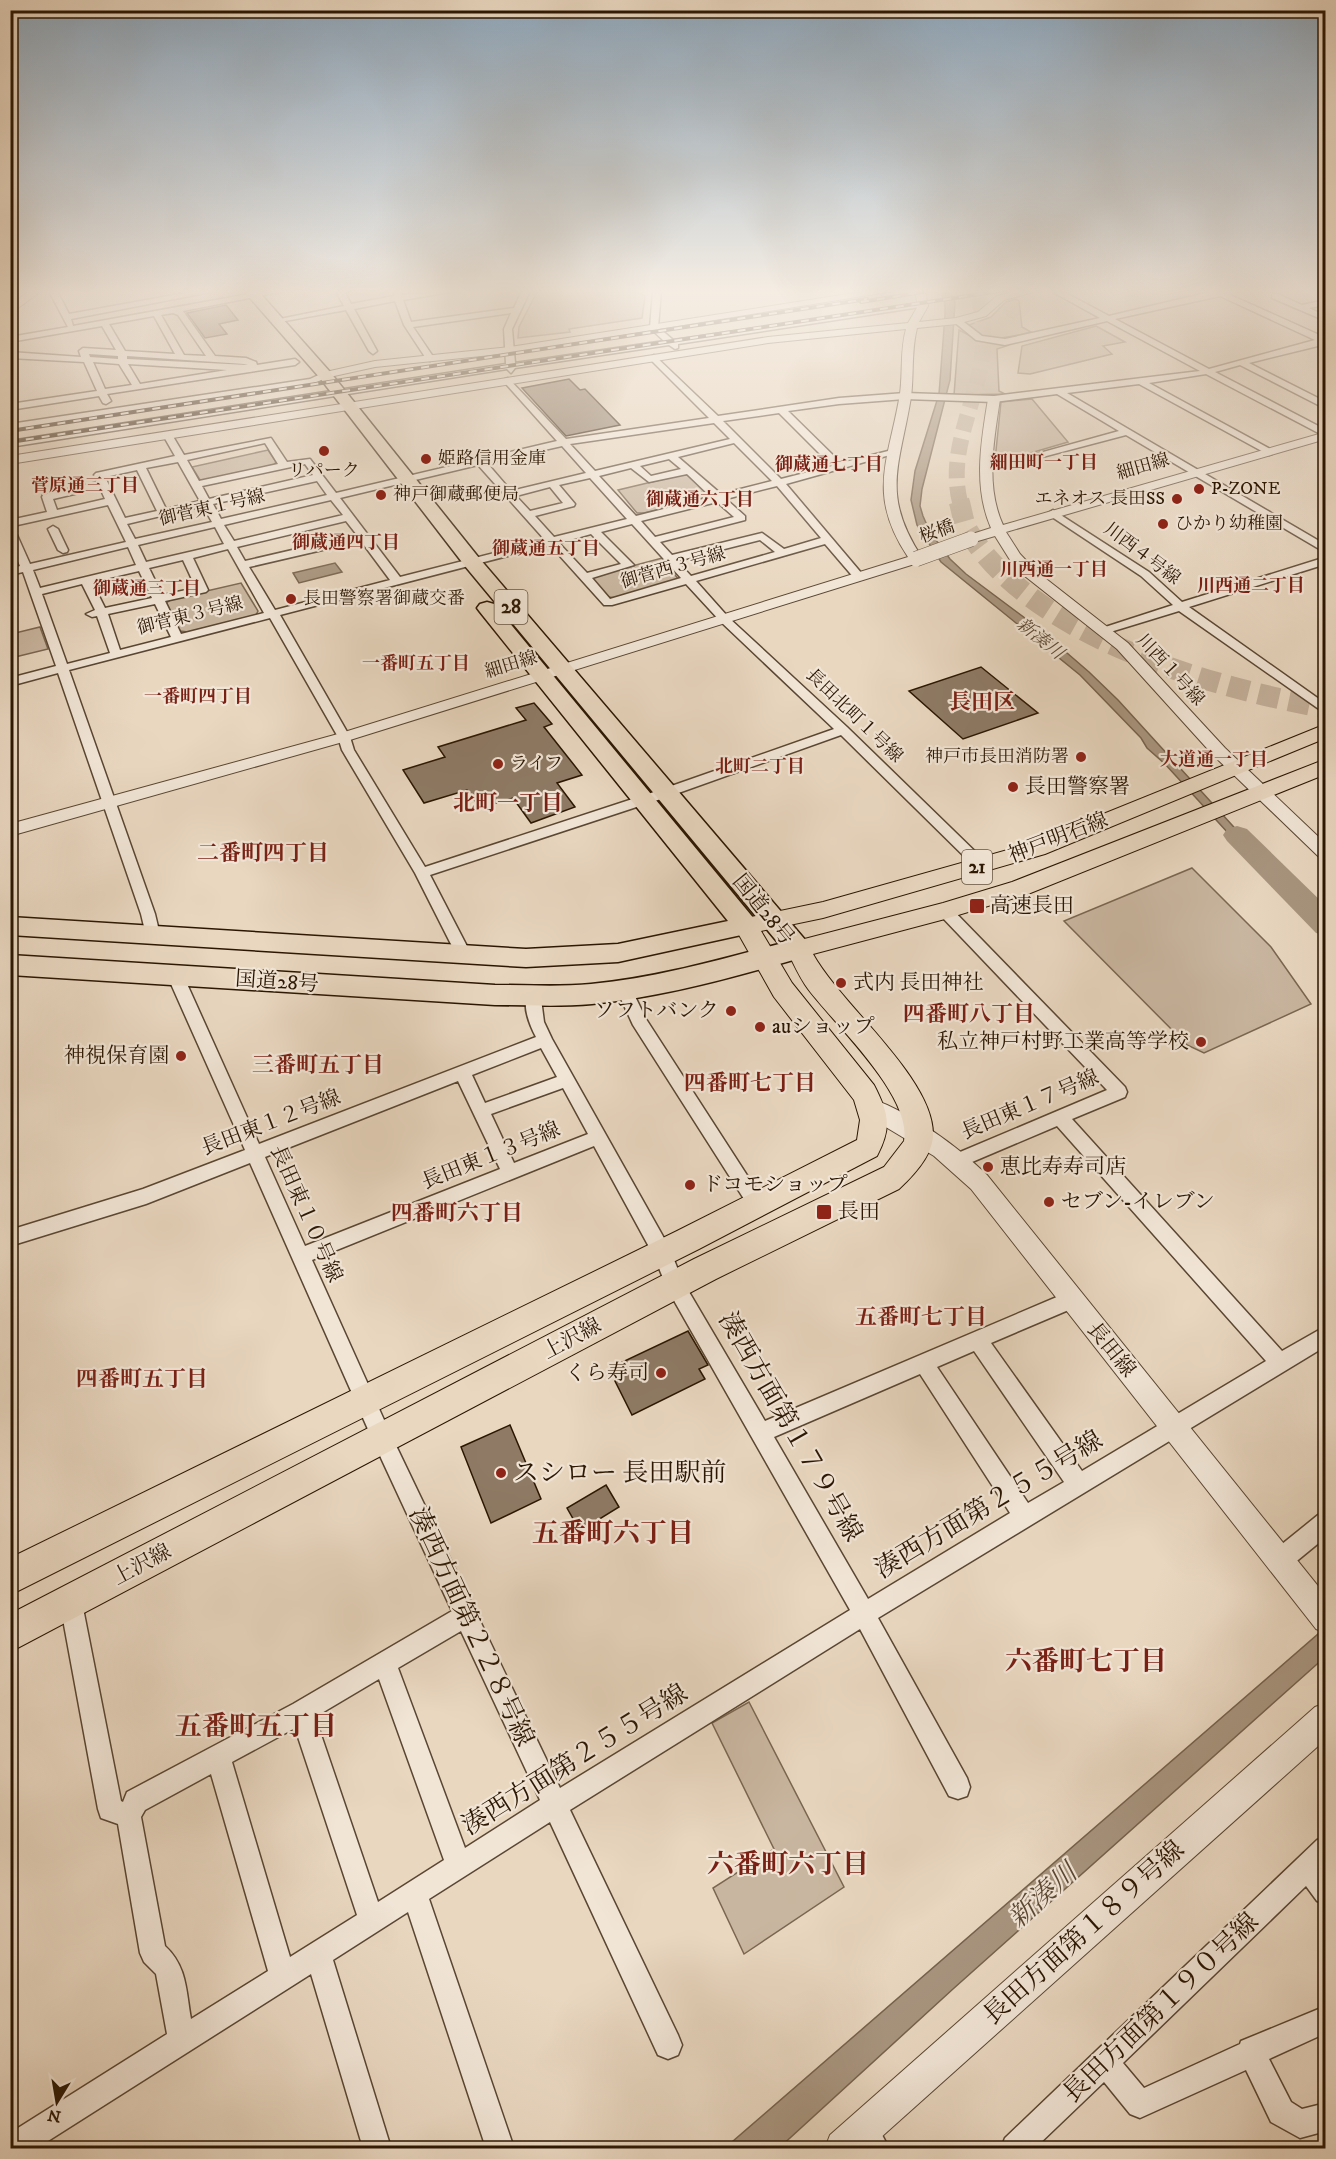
<svg xmlns="http://www.w3.org/2000/svg" width="1336" height="2159" font-family="'IM FELL DW Pica','Noto Serif JP',serif">
  <style>
    .green { fill: #c9b6a0; stroke: #7a6651; stroke-width: 1.5 }
    .water { fill: #a8957f; stroke: #76624d; stroke-width: 1.5 }
    .lines { fill: none; stroke-linecap: round; stroke-linejoin: round }
    .river { fill: #a8957f; fill-rule: evenodd }
    .building { fill: #8e7a65; stroke: #2b1602; stroke-width: 1.5 }
    .motorway-tunnel-far1 { stroke: #c3b09a; stroke-width: 16; stroke-dasharray: 16 8; stroke-linecap: butt }
    .motorway-tunnel { stroke: #c3b09a; stroke-width: 21; stroke-dasharray: 21 10; stroke-linecap: butt }
    .minor-casing { stroke: #5a4632; stroke-width: 3 }
    .tertiary-casing { stroke: #5a4632; stroke-width: 2 }
    .primary-casing { stroke: #2b1602; stroke-width: 2 }
    .trunk-casing { stroke: #2b1602; stroke-width: 3 }
    .minor { fill: #f1e5d6; fill-rule: evenodd }
    .tertiary { fill: #f1e5d6; fill-rule: evenodd }
    .primary { fill: #e9d7c0; fill-rule: evenodd }
    .trunk { fill: #e9d7c0; fill-rule: evenodd }
    .rail-casing { stroke: #2b1602; stroke-width: 4 }
    .rail { stroke: #f1e5d6; stroke-width: 2; stroke-dasharray: 8; stroke-linecap: butt }
    .tertiary-bridge-casing { stroke: #5a4632; stroke-width: 16; stroke-linecap: butt }
    .tertiary-bridge { stroke: #f1e5d6; stroke-width: 15 }
    .poi-dot { fill: #8f2418; stroke: #f1e5d6; stroke-width: 2 }
    .labels { text-anchor: middle; dominant-baseline: central; stroke-width: 4.5; stroke-linejoin: round; paint-order: stroke }
    .far-poi-label { font-size: 18px; fill: #2b1602; stroke: #f1e5d6; text-anchor: start }
    .far-neighbourhood-label { font-size: 18px; font-weight: bold; fill: #7a1f14; stroke: #f1e5d6 }
    .far-street-label { font-size: 18px; fill: #2b1602; stroke: #f1e5d6 }
    .far-water-label { font-size: 18px; font-style: italic; fill: #5d4934; stroke: #f1e5d6 }
    .shield { fill: #f1e5d6; stroke: #665442; stroke-width: 1.5 }
    .shield-label { font-size: 20px; font-weight: bold; fill: #2b1602 }
    .poi-label { font-size: 21px; fill: #2b1602; stroke: #f1e5d6; text-anchor: start }
    .street-label { font-size: 21px; fill: #2b1602; stroke: #f1e5d6 }
    .far-district-label { font-size: 22px; font-weight: bold; fill: #7a1f14; stroke: #f1e5d6 }
    .neighbourhood-label { font-size: 22px; font-weight: bold; fill: #7a1f14; stroke: #f1e5d6 }
    .near-street-label { font-size: 26px; fill: #2b1602; stroke: #f1e5d6 }
    .near-poi-label { font-size: 26px; fill: #2b1602; stroke: #f1e5d6; text-anchor: start }
    .near-neighbourhood-label { font-size: 27px; font-weight: bold; fill: #7a1f14; stroke: #f1e5d6 }
    .near-water-label { font-size: 27px; font-style: italic; fill: #5d4934; stroke: #f1e5d6 }
  </style>
  <rect width="100%" height="100%" fill="#e9d7c0"/>
  <filter id="stains"><feTurbulence type="fractalNoise" baseFrequency=".00333" numOctaves="4"/><feColorMatrix values="0 0 0 0 .2 0 0 0 0 .09 0 0 0 0 .02 0 0 0 .5 -.17"/></filter>
  <radialGradient id="worn" r=".72"><stop offset=".6" stop-color="#630" stop-opacity="0"/><stop offset="1" stop-color="#630" stop-opacity=".3"/></radialGradient>
  <path class="green" d="M634,291L645,296L642,318L569,329L570,332L518,338L519,327L537,292Z
    M1016,299L1019,301L1022,327L1031,332C1005,338 991,344 969,325L991,317L1006,302Z
    M1096,326L1125,342L1103,346L1112,354L1030,374L1018,373L1022,346Z
    M959,330L978,340L1009,345L997,349L999,391L1005,394L954,395Z
    M1032,399L1068,442L1000,462L995,460L1001,402Z
    M268,450L276,462L274,465L205,480H200L192,467Z
    M681,475H687L709,495L708,497L644,513H637L618,490Z
    M662,558L679,580L617,598L608,597L593,580L595,576Z
    M241,583L258,611L256,615L188,632L180,631L165,604L172,599Z
    M40,627L48,649L11,658V634Z
    M1192,868L1271,947L1311,1004L1204,1053L1187,1045L1064,921Z
    M749,1702L844,1887L744,1954L713,1888L774,1849L712,1723Z"/>
  <path class="water" d="M940,291H950L955,302L950,380L922,489L920,506L923,516L930,532L950,559L966,574L1037,627L1089,672L1118,700L1325,927V939L1165,764L1147,748L1141,738L1080,675L941,562L917,525L911,500L915,471L939,394L945,315V303Z
    M335,563L342,572L299,583L293,573Z
    M1325,1628V1657L953,1989L779,2148H725Z"/>
  <g class="lines">
    <path class="river" d="M1237,826L1247,829L1326,906V936L1316,933L1227,841L1223,835L1227,829Z"/>
  </g>
  <path class="building" d="M226,305L238,320L219,324L227,334L205,338L187,313Z
    M569,379L580,390L585,389L620,425L566,436L522,388Z
    M981,667L1038,713L963,739L909,691Z
    M534,703L552,724L544,727L582,775L557,783L575,807L531,823L513,798L480,808L467,790L424,803L403,770L445,757L438,747L526,720L516,708Z
    M688,1331L708,1365L699,1369L705,1379L632,1415L615,1381L623,1377L616,1365Z
    M510,1425L541,1499L491,1523L461,1447Z
    M606,1485L619,1507L580,1531L567,1508Z"/>
  <g class="lines">
    <path class="motorway-tunnel-far1" d="M960,502C948,455 972,411 981,365C985,340 983,316 978,291"/>
    <path class="motorway-tunnel" d="M959,501C962,510 963,523 968,531C1033,637 1210,687 1326,708"/>
    <g class="minor-casing">
      <path id="minor" d="M49,291H57L69,314L196,291H216L71,319L73,326L265,291H285L183,311L215,356L246,358L256,362L257,365L295,359L299,362L295,365L107,394L111,401L106,404L103,403L99,396L10,410V404L97,391L84,362L10,358V352L81,357L79,351L83,348L116,350L102,326L10,342V337L68,327ZM173,313L178,315L206,356L184,355L161,315ZM154,316L175,354L125,351L109,324ZM89,354L118,356V359L90,357ZM127,356L244,364L248,365L127,359ZM93,362L119,364L132,385L105,389ZM128,364L227,370L140,384Z
        M336,291H344L351,304L394,296V291H402V295L456,291L403,300L411,322L514,308L522,291H530L512,329L515,363L664,341L650,328L653,291H661L658,327L673,340L923,304L927,306L678,344V348L675,349L669,345L515,368L511,373L507,369L10,447V441L506,364L504,329L511,313L413,327L434,358L430,361L427,360L404,325L395,301L354,309L377,351L373,354L369,351L346,310L274,323L270,321L344,306Z
        M1051,291H1062L1109,316L1214,291H1234L1228,294L1326,338V344L1249,363L1326,402V409L1240,365L1215,372L1326,430V437L1206,374L1149,383L1272,450V454L1269,455L1139,384L1067,393L1326,545V553L1126,435L982,473V469L1119,431L1057,394L994,402L905,399L839,404L788,411L841,463L892,450L897,453L786,484L863,575V579H855L825,544L696,581L729,618L847,727L987,863L989,866L987,869H977L841,735L670,796L430,875L471,954L468,958H458L415,873L342,750L338,737L270,618L69,670L155,914L160,935L153,940L146,935L141,914L58,673L10,686V678L56,666L23,572L10,575V569L20,566L10,542V520L47,512L42,497L43,495L98,482L94,475L96,473L175,456L163,435L165,433H171L184,455L271,438L287,462L310,459L336,493L557,441L505,383V379L508,378L566,439L709,418L651,360L650,358L654,355L718,416L839,398L905,393L994,396L1200,371L1107,321L1005,345L976,340L953,321L960,319L982,336L1005,339L1100,318ZM1220,296L1315,340L1209,369L1115,319ZM779,413L832,466L781,479L723,421ZM714,423L730,439L595,471L570,444ZM265,443L278,464L199,481L187,460ZM734,443L772,481L721,494L678,457ZM562,446L586,473L511,491L487,463ZM669,459L681,469L651,476L640,466ZM178,462L200,501L166,509L146,468ZM305,464L313,475L209,499L202,486ZM478,465L545,540L400,577L340,498ZM631,468L649,482L687,474L711,497L636,516L599,476ZM137,470L157,511L125,518L105,477ZM590,478L627,519L554,537L535,516L574,506L575,504L559,485ZM317,481L327,495L221,519L213,504ZM777,486L821,538L784,549L762,533L672,555L660,542L745,520V516L726,499ZM550,487L563,503L530,511L516,496ZM100,488L105,499L57,510L53,499ZM331,500L343,515L234,541L224,525ZM717,502L734,517L655,537L641,521ZM108,505L126,542L30,564L13,526ZM203,506L212,522L135,539L127,524ZM346,521L357,535L245,561L237,547ZM632,524L681,578L610,599L592,578L634,565L601,532ZM215,527L224,544L146,562L138,545ZM591,534L621,564L587,573L559,543ZM760,540L775,552L691,576L677,561ZM361,541L390,580L275,610L249,567ZM550,545L604,605H612L686,584L721,622L834,729L660,790L425,867L354,750L350,737L280,615ZM128,547L136,565L40,588L33,570ZM228,549L264,613L181,634L165,601L206,592L208,590L193,558ZM183,560L196,588L162,595L149,568ZM139,571L152,598L105,608L92,582ZM82,584L95,610L86,614L92,617L97,616L110,653L67,664L42,594ZM155,604L171,637L120,650L108,614Z
        M1272,294H1278L1302,305L1326,300V305L1309,308L1326,316V321L1272,298Z
        M325,372L329,375L328,377L312,384L10,430V424L310,379Z
        M1053,510L1149,572L1182,602L1326,557V564L1189,607L1326,704V714L1179,611L1107,633H1099V629L1173,605L1141,576L1049,515L1048,513Z
        M53,526L58,529L68,550L67,552L63,553L58,550L48,529Z
        M945,906L950,907L1125,1087L1127,1092L1125,1097L1072,1119L1282,1351L1326,1326V1346L878,1618L967,1778L970,1787L967,1796L958,1799L949,1796L860,1629L570,1810L678,2035L682,2045L678,2055L668,2059L658,2055L550,1822L429,1899L514,2148H486L408,1912L333,1960L391,2148H363L311,1974L37,2148H10V2133L167,2034L156,1974L144,1962L140,1953L118,1824L101,1818L98,1809L60,1603L63,1595L71,1592L79,1595L82,1603L121,1801L123,1802L127,1792L293,1704L452,1611L375,1445L250,1163L146,1204L10,1246V1230L143,1189L245,1150L167,975L170,971H180L183,975L259,1144L536,1037C529,1024 522,1005 528,991H540L544,1022L552,1039L669,1247L682,1280L765,1421L1071,1291L1078,1294L1080,1300L1078,1306L991,1343L1082,1471L1266,1361L1057,1126L965,1165L959,1167L953,1165L950,1160L953,1155L1107,1090L940,915L938,911L940,907ZM541,1048L557,1077L485,1103L472,1075ZM458,1081L500,1169L305,1246L265,1157ZM563,1088L588,1134L514,1163L491,1114ZM594,1146L654,1256L668,1290L850,1610L560,1788L389,1431L312,1260ZM974,1351L1064,1482L1028,1503L937,1367ZM920,1374L1010,1513L868,1599L774,1437ZM461,1631L540,1800L465,1848L398,1668ZM379,1679L444,1860L378,1902L315,1717ZM295,1728L357,1915L290,1957L232,1762ZM211,1774L268,1971L191,2019C186,1991 187,1966 165,1946L141,1817L145,1810Z
        M624,982L629,984L646,1019L763,1200L766,1205L763,1210L757,1213L751,1210L633,1025L616,988L619,984Z
        M1326,1513V1537L1287,1569L1279,1572L1271,1569L1268,1561L1271,1553L1318,1515Z
        M1326,1837V1904L1317,1901L1306,1886L1123,2063L1144,2088L1240,2044L1241,2041L1326,2006V2033L1269,2059L1291,2102L1302,2109L1326,2103V2131L1300,2138L1271,2122L1246,2070L1140,2118L1130,2114L1104,2082L1035,2148H1001L1005,2138L1317,1840Z
        M864,2116L874,2120L889,2148H859L850,2130L854,2120Z"/>
    </g>
    <g class="tertiary-casing">
      <path id="tertiary" d="M29,291H41L10,314V306Z
        M867,291H894L510,353L375,367L325,378L319,375L321,373L375,361L510,347Z
        M915,291H925L928,306L919,322L956,318L978,312L997,296L1017,291H1038L1004,300L986,316L957,324L917,328C911,351 914,374 911,397C900,466 880,495 923,559L921,562L350,740L10,836V824L338,734L908,557C866,494 889,460 900,394C903,372 900,350 906,329L768,343L10,464V456L768,337L908,323L918,306Z
        M994,396L1000,399C994,440 985,486 1003,525L1326,432V439L1006,532L1020,554L1036,571L1128,643L1225,748L1326,844V860L1320,858L1213,755L1117,649L1026,577L1010,560L995,536L971,543L966,542L964,539L966,536L991,528C973,487 981,442 988,399Z
        M872,1099C912,1113 957,1146 987,1175L1326,1596V1633L1316,1629L971,1189L934,1156L864,1114L861,1108L864,1102Z
        M1326,1703V1739L869,2148H825L830,2135L1315,1707Z"/>
    </g>
    <g class="primary-casing">
      <path id="primary" d="M1326,724V738L1045,854L823,918L761,931L792,983L874,1085C889,1114 892,1127 877,1156L699,1249L10,1595V1558L677,1231L857,1140L860,1120L854,1100L774,997L734,926L737,920L823,902L1029,844Z
        M1326,759V774L1028,894L945,919L813,954C841,1005 934,1078 933,1135C933,1155 913,1176 899,1189L716,1279L10,1652V1614L694,1259L884,1167L904,1141C912,1095 835,1025 808,989C799,977 793,962 786,949L789,943L943,903L1012,882Z"/>
    </g>
    <g class="trunk-casing">
      <path id="trunk" d="M244,291H258L330,372L479,558L807,942L811,949L807,956C738,976 664,997 592,1004C560,1007 527,1005 495,1005L10,975V955L495,985C527,985 559,987 591,984C655,978 718,960 779,944L465,566L320,378Z
        M487,602L494,604L755,920L759,926L755,932L618,962L526,967L10,935V917L526,949L618,944L728,921L480,612L477,608L480,604Z"/>
    </g>
    <use href="#minor" class="minor"/>
    <use href="#tertiary" class="tertiary"/>
    <use href="#primary" class="primary"/>
    <use href="#trunk" class="trunk"/>
    <g class="rail-casing">
      <path id="rail" d="M861,302L929,291
        M10,431L867,299
        M10,442L1000,291"/>
    </g>
    <use href="#rail" class="rail"/>
    <g class="tertiary-bridge-casing">
      <path id="tertiary-bridge" d="M916,559L971,539"/>
    </g>
    <use href="#tertiary-bridge" class="tertiary-bridge"/>
  </g>
  <linearGradient id="sky" x2="0" y2="1"><stop stop-color="#8ea8be"/><stop offset="0.49" stop-color="#f5ede3"/><stop offset="1" stop-color="#f5ede3" stop-opacity="0"/></linearGradient>
  <rect width="1336" height="594" fill="url(#sky)"/>
  <g class="poi-dot">
    <circle cx="324" cy="451" r="6"/>
    <circle cx="426" cy="459" r="6"/>
    <circle cx="1199" cy="489" r="6"/>
    <circle cx="381" cy="495" r="6"/>
    <circle cx="1177" cy="499" r="6"/>
    <circle cx="1163" cy="524" r="6"/>
    <circle cx="291" cy="599" r="6"/>
    <circle cx="1081" cy="757" r="6"/>
    <circle cx="498" cy="764" r="6"/>
    <circle cx="1013" cy="787" r="6"/>
    <rect x="969" y="898" width="16" height="16" rx="3"/>
    <circle cx="841" cy="983" r="6"/>
    <circle cx="731" cy="1011" r="6"/>
    <circle cx="760" cy="1027" r="6"/>
    <circle cx="1201" cy="1042" r="6"/>
    <circle cx="181" cy="1056" r="6"/>
    <circle cx="988" cy="1167" r="6"/>
    <circle cx="690" cy="1185" r="6"/>
    <circle cx="1049" cy="1202" r="6"/>
    <rect x="816" y="1204" width="16" height="16" rx="3"/>
    <circle cx="661" cy="1373" r="6"/>
    <circle cx="501" cy="1473" r="6"/>
  </g>
  <g class="labels">
    <g class="far-poi-label">
      <text x="438" y="459">姫路信用金庫</text>
      <text x="324" y="471" text-anchor="middle">リパーク</text>
      <text x="1211" y="489">P-ZONE</text>
      <text x="393" y="495">神戸御蔵郵便局</text>
      <text x="1165" y="499" text-anchor="end">エネオス 長田SS</text>
      <text x="1175" y="524">ひかり幼稚園</text>
      <text x="303" y="599">長田警察署御蔵交番</text>
      <text x="1069" y="757" text-anchor="end">神戸市長田消防署</text>
      <text x="510" y="764">ライフ</text>
    </g>
    <g class="far-neighbourhood-label">
      <text x="1044" y="463">細田町一丁目</text>
      <text x="829" y="465">御蔵通七丁目</text>
      <text x="85" y="486">菅原通三丁目</text>
      <text x="700" y="500">御蔵通六丁目</text>
      <text x="346" y="543">御蔵通四丁目</text>
      <text x="546" y="549">御蔵通五丁目</text>
      <text x="1054" y="570">川西通一丁目</text>
      <text x="1251" y="586">川西通二丁目</text>
      <text x="147" y="589">御蔵通三丁目</text>
      <text x="416" y="664">一番町五丁目</text>
      <text x="198" y="697">一番町四丁目</text>
      <text x="1214" y="760">大道通一丁目</text>
      <text x="760" y="767">北町二丁目</text>
    </g>
    <g class="far-street-label">
      <text transform="translate(1143 467) rotate(-16)">細田線</text>
      <text transform="translate(212 508) rotate(-13)">御菅東１号線</text>
      <text transform="translate(937 532) rotate(-20)">桜橋</text>
      <text transform="translate(1142 554) rotate(37)">川西４号線</text>
      <text transform="translate(673 568) rotate(-16)">御菅西３号線</text>
      <text transform="translate(190 616) rotate(-14)">御菅東３号線</text>
      <text transform="translate(511 665) rotate(-17)">細田線</text>
      <text transform="translate(1170 670) rotate(47)">川西１号線</text>
      <text transform="translate(854 716) rotate(44)">長田北町１号線</text>
    </g>
    <g class="far-water-label">
      <text transform="translate(1040 639) rotate(39)">新湊川</text>
    </g>
    <g class="shield">
      <rect x="494.5" y="590" width="33" height="34" rx="4.5"/>
      <rect x="962" y="850" width="30" height="34" rx="4.5"/>
    </g>
    <g class="shield-label">
      <text x="511" y="607">28</text>
      <text x="977" y="867">21</text>
    </g>
    <g class="poi-label">
      <text x="1025" y="787">長田警察署</text>
      <text x="990" y="906">高速長田</text>
      <text x="853" y="983">式内 長田神社</text>
      <text x="719" y="1011" text-anchor="end">ソフトバンク</text>
      <text x="772" y="1027">auショップ</text>
      <text x="1189" y="1042" text-anchor="end">私立神戸村野工業高等学校</text>
      <text x="169" y="1056" text-anchor="end">神視保育園</text>
      <text x="1000" y="1167">恵比寿寿司店</text>
      <text x="702" y="1185">ドコモショップ</text>
      <text x="1061" y="1202">セブン-イレブン</text>
      <text x="838" y="1212">長田</text>
      <text x="649" y="1373" text-anchor="end">くら寿司</text>
    </g>
    <g class="street-label">
      <text transform="translate(1058 838) rotate(-21)">神戸明石線</text>
      <text transform="translate(763 910) rotate(51)">国道28号</text>
      <text transform="translate(277 982) rotate(4)">国道28号</text>
      <text transform="translate(1030 1105) rotate(-23)">長田東１７号線</text>
      <text transform="translate(271 1123) rotate(-21)">長田東１２号線</text>
      <text transform="translate(491 1156) rotate(-22)">長田東１３号線</text>
      <text transform="translate(306 1214) rotate(66)">長田東１０号線</text>
      <text transform="translate(572 1339) rotate(-28)">上沢線</text>
      <text transform="translate(1111 1350) rotate(51)">長田線</text>
      <text transform="translate(142 1565) rotate(-28)">上沢線</text>
    </g>
    <g class="far-district-label">
      <text x="982" y="702">長田区</text>
    </g>
    <g class="neighbourhood-label">
      <text x="508" y="803">北町一丁目</text>
      <text x="263" y="853">二番町四丁目</text>
      <text x="969" y="1014">四番町八丁目</text>
      <text x="318" y="1065">三番町五丁目</text>
      <text x="750" y="1083">四番町七丁目</text>
      <text x="457" y="1213">四番町六丁目</text>
      <text x="921" y="1317">五番町七丁目</text>
      <text x="142" y="1379">四番町五丁目</text>
    </g>
    <g class="near-street-label">
      <text transform="translate(790 1427) rotate(60)">湊西方面第１７９号線</text>
      <text transform="translate(989 1505) rotate(-31)">湊西方面第２５５号線</text>
      <text transform="translate(471 1627) rotate(65)">湊西方面第２２８号線</text>
      <text transform="translate(575 1760) rotate(-32)">湊西方面第２５５号線</text>
      <text transform="translate(1084 1933) rotate(-42)">長田方面第１８９号線</text>
      <text transform="translate(1161 2008) rotate(-44)">長田方面第１９０号線</text>
    </g>
    <g class="near-poi-label">
      <text x="513" y="1473">スシロー 長田駅前</text>
    </g>
    <g class="near-neighbourhood-label">
      <text x="613" y="1534">五番町六丁目</text>
      <text x="1086" y="1662">六番町七丁目</text>
      <text x="256" y="1727">五番町五丁目</text>
      <text x="788" y="1865">六番町六丁目</text>
    </g>
    <g class="near-water-label">
      <text transform="translate(1043 1896) rotate(-42)">新湊川</text>
    </g>
  </g>
  <rect width="1336" height="2159" fill="none" stroke="#e9d7c0" stroke-width="36"/>
  <rect x="12" y="12" width="1312" height="2135" fill="none" stroke="#2b1602" stroke-width="3"/>
  <rect x="18" y="18" width="1300" height="2123" fill="none" stroke="#2b1602" stroke-width="1.5"/>
  <g transform="translate(57 2102) rotate(191)" stroke="#f1e5d6" stroke-width="4.5" paint-order="stroke">
  <path d="M0-4.5L10 22L0 15L-10 22Z" fill="#2b1602"/>
  <text y="-9" font-size="16" font-weight="bold" text-anchor="middle" fill="#2b1602">N</text>
  </g>
  <rect width="100%" height="100%" filter="url(#stains)"/>
  <rect width="100%" height="100%" fill="url(#worn)"/>
</svg>
